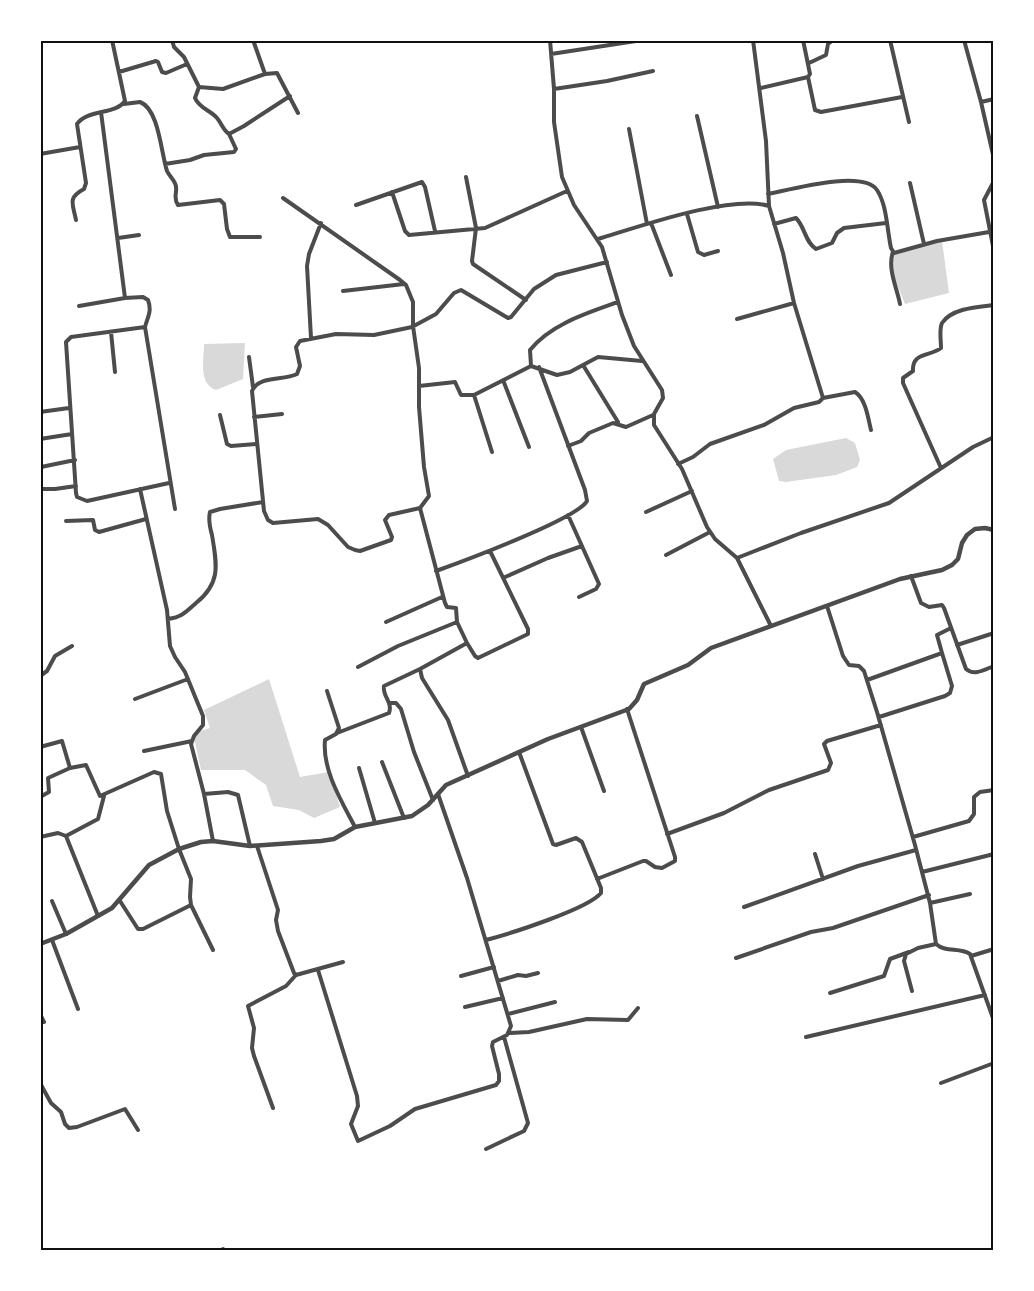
<svg xmlns="http://www.w3.org/2000/svg" width="1034" height="1291" font-family="Raleway,sans-serif">
  <style>
    .water { fill: #d9d9d9 }
    .lines { fill: none; stroke-linecap: round; stroke-linejoin: round }
    .minor { stroke: #4c4c4c; stroke-width: 4 }
    .tertiary { stroke: #4c4c4c; stroke-width: 4.5 }
    .neatline { fill: none; stroke: #111; stroke-width: 2 }
  </style>
  <rect width="100%" height="100%" fill="#fff"/>
  <path class="water" d="M942,241L949,293L905,304L891,270L894,255Z
    M245,343L243,379L216,390C198,383 204,361 204,344Z
    M846,438L855,443L860,460L857,467L836,475L786,482L779,481L773,459L786,450Z
    M269,679L300,777L329,772L340,807L314,818L299,810L273,806L266,785L245,770H201L193,733L210,728L204,710Z"/>
  <g class="lines">
    <path class="minor" d="M172,40L174,47L184,57L199,87L223,89L265,74
      M253,40L265,74L277,73L298,113
      M550,40L554,89V122L562,177L574,205L602,247L622,315L634,346L662,390L663,398L654,414V425L682,469L707,527L715,539L737,558L771,626
      M753,40L766,141L769,206
      M890,40L909,122
      M964,40L981,102L994,159
      M551,54L636,41
      M809,63L826,55L828,44L833,40
      M119,72L156,61L158,62L162,72L166,73L187,64
      M808,77L815,110L821,112L902,97
      M199,87L195,98C199,108 210,110 217,118C222,124 223,130 229,134L244,126L290,96
      M761,88L808,77L810,74L803,40
      M554,89L607,81L653,71
      M981,102L994,99
      M124,104L140,102C159,109 161,153 167,171C169,176 176,181 176,187C177,194 173,198 178,205L220,200L224,204L227,229L230,237H260
      M101,112L125,298L143,297L148,300C152,311 148,316 145,327L175,509
      M697,116L718,207
      M629,129L647,224
      M40,154L80,147
      M165,164L190,160L204,155L234,152L236,149L229,134
      M466,177L476,228L472,261L473,264L526,300
      M994,181L984,200L994,251
      M910,183L924,244
      M392,192L405,231L409,235L485,228L567,191
      M768,194C789,190 863,169 877,190C887,205 887,230 891,248L894,253L937,241L989,232
      M283,198L400,280L406,285L413,302V326L419,368V407L424,467L429,496L420,508L445,603L447,607L456,608L457,622L467,643
      M356,205L422,182L425,187L435,231
      M687,214L698,252L704,255L718,251
      M76,220C73,204 67,198 84,189L86,183L77,124C88,109 115,115 125,101L112,40
      M651,223L671,275
      M774,224L796,218C805,227 805,242 816,249L832,243L837,233L844,228L886,223
      M118,238L139,235
      M598,239C638,227 731,194 769,206L783,253L794,303L823,398L819,402L794,408L764,425L710,444L693,457L678,464
      M893,252C887,268 897,288 900,304
      M343,291L404,284
      M79,306L125,298
      M737,319L794,303
      M145,327L71,337L66,342L76,493L77,497L87,501L169,483
      M111,332L115,372
      M311,338L307,266L309,254L321,223
      M249,357L253,387
      M583,365L618,422
      M531,366L530,350C551,324 587,313 618,302
      M503,380L529,447
      M419,386L455,382L461,395H474L531,366L557,375L570,372L598,357L642,361
      M474,395L492,452
      M823,398L855,392C866,399 868,418 871,430
      M40,412L69,408
      M220,415L227,444L231,446L257,444
      M254,417L282,414
      M40,439L72,434
      M568,446L581,441L589,433L613,423L626,427L653,415
      M41,467L75,460
      M941,468L903,383V378L913,371C912,352 929,357 941,348C941,340 939,329 942,323C952,308 978,307 994,305
      M40,489H55L76,486
      M140,489L167,610L170,646L175,657L185,672L203,716V725L194,736L191,744L204,794L213,841
      M420,508L389,515L385,520L392,537L391,540L360,551L355,550L348,547L328,525L318,519L273,523L268,520L264,511L252,391C259,375 283,381 297,374L300,366L296,347L300,341L336,334L374,335L412,327L436,314L454,293L461,290L508,318L511,317L534,289L556,275L607,262
      M646,512L692,491
      M568,515L599,584L596,589L579,597
      M66,521L93,520L95,530L99,532L146,519
      M666,555L710,532
      M737,558L801,533L889,503L973,447L994,437
      M436,571C461,562 577,519 587,501L585,490L539,367
      M911,576L921,603L929,607L942,605L944,608L966,669C974,676 984,670 994,666
      M503,578L548,558L582,546
      M827,606L843,656L849,665L859,666L864,671L877,712L915,845L930,903L936,944C946,953 959,947 970,954L994,1021
      M168,619C182,617 186,612 196,603C221,583 217,565 212,535C210,528 208,520 210,512L220,509L263,502
      M386,622L442,597
      M957,645L994,633
      M942,653L937,635L951,628
      M358,667L398,646L457,622
      M40,676L47,671L55,656L72,646
      M867,680L942,653L952,686L950,693L945,696L879,717
      M327,691L339,728L336,734L325,740C322,770 342,802 355,827
      M135,699L188,679
      M390,703H396L401,709L414,752L433,800
      M581,727L604,791
      M337,733L389,713C393,702 382,696 384,686L420,669
      M40,747L62,741L70,768L86,765L100,796L154,772L161,774L167,811L179,849L191,879L190,897L191,905L213,950
      M144,751L192,741
      M382,762L404,818
      M359,768L375,823
      M468,776L448,720L422,678L420,669L467,643L475,656L478,658L528,634V629L490,551
      M204,794L228,792L238,795L250,846
      M40,797L49,792L48,778L70,768
      M667,834L724,813L769,790L828,770L831,763L824,744L827,741L881,725
      M66,836L98,819L104,796
      M40,837L58,833L66,836L98,916
      M913,837L969,821L974,814V797L980,792L994,790
      M257,846L278,910L276,920L278,931L294,973L296,975L343,962
      M815,854L823,879
      M922,872L994,854
      M597,879L643,861H646L655,867L662,868L675,861V857L627,709
      M52,901L66,934
      M120,901L138,929H143L191,905
      M930,903L970,894
      M744,907L858,866L916,850
      M52,940L78,1009
      M486,940C509,934 588,909 601,893V888L582,842L576,838L556,845L553,844L519,752
      M971,956L994,949
      M736,958L811,932L833,928L929,895
      M318,970L357,1096L358,1106L351,1124L358,1141L390,1126L415,1109L496,1085L499,1081V1074L492,1046L493,1042L507,1035L511,1026L467,878L438,794
      M461,976L494,967
      M498,981L518,975L526,976L538,973
      M912,991L904,961L906,954L918,948L936,944
      M830,993L884,976L890,959L909,952
      M465,1007L503,998
      M40,1014L44,1022
      M508,1014L555,1002
      M510,1033L529,1032L587,1019L628,1020L638,1008
      M806,1037L985,995
      M40,1083L51,1103L61,1112L65,1124L69,1128L77,1127L125,1109L138,1130
      M941,1083L994,1063
      M273,1108L254,1056L252,1048L254,1028L248,1006L286,986L296,975
      M486,1149L524,1131L528,1123L504,1037
      M223,1249V1250"/>
    <path class="tertiary" d="M40,944L66,934L112,908L149,865L179,849L201,842L213,841L250,846L321,841L334,839L355,827L412,816L428,805L446,785L548,739L629,709L637,700L644,684L688,665L711,648L900,579L942,570L952,565L958,559L962,543L967,535L975,529L985,528L994,530"/>
  </g>
  <rect width="1034" height="1291" fill="none" stroke="#ffffff" stroke-width="84"/>
  <rect x="42" y="42" width="950" height="1207" class="neatline"/>
</svg>
